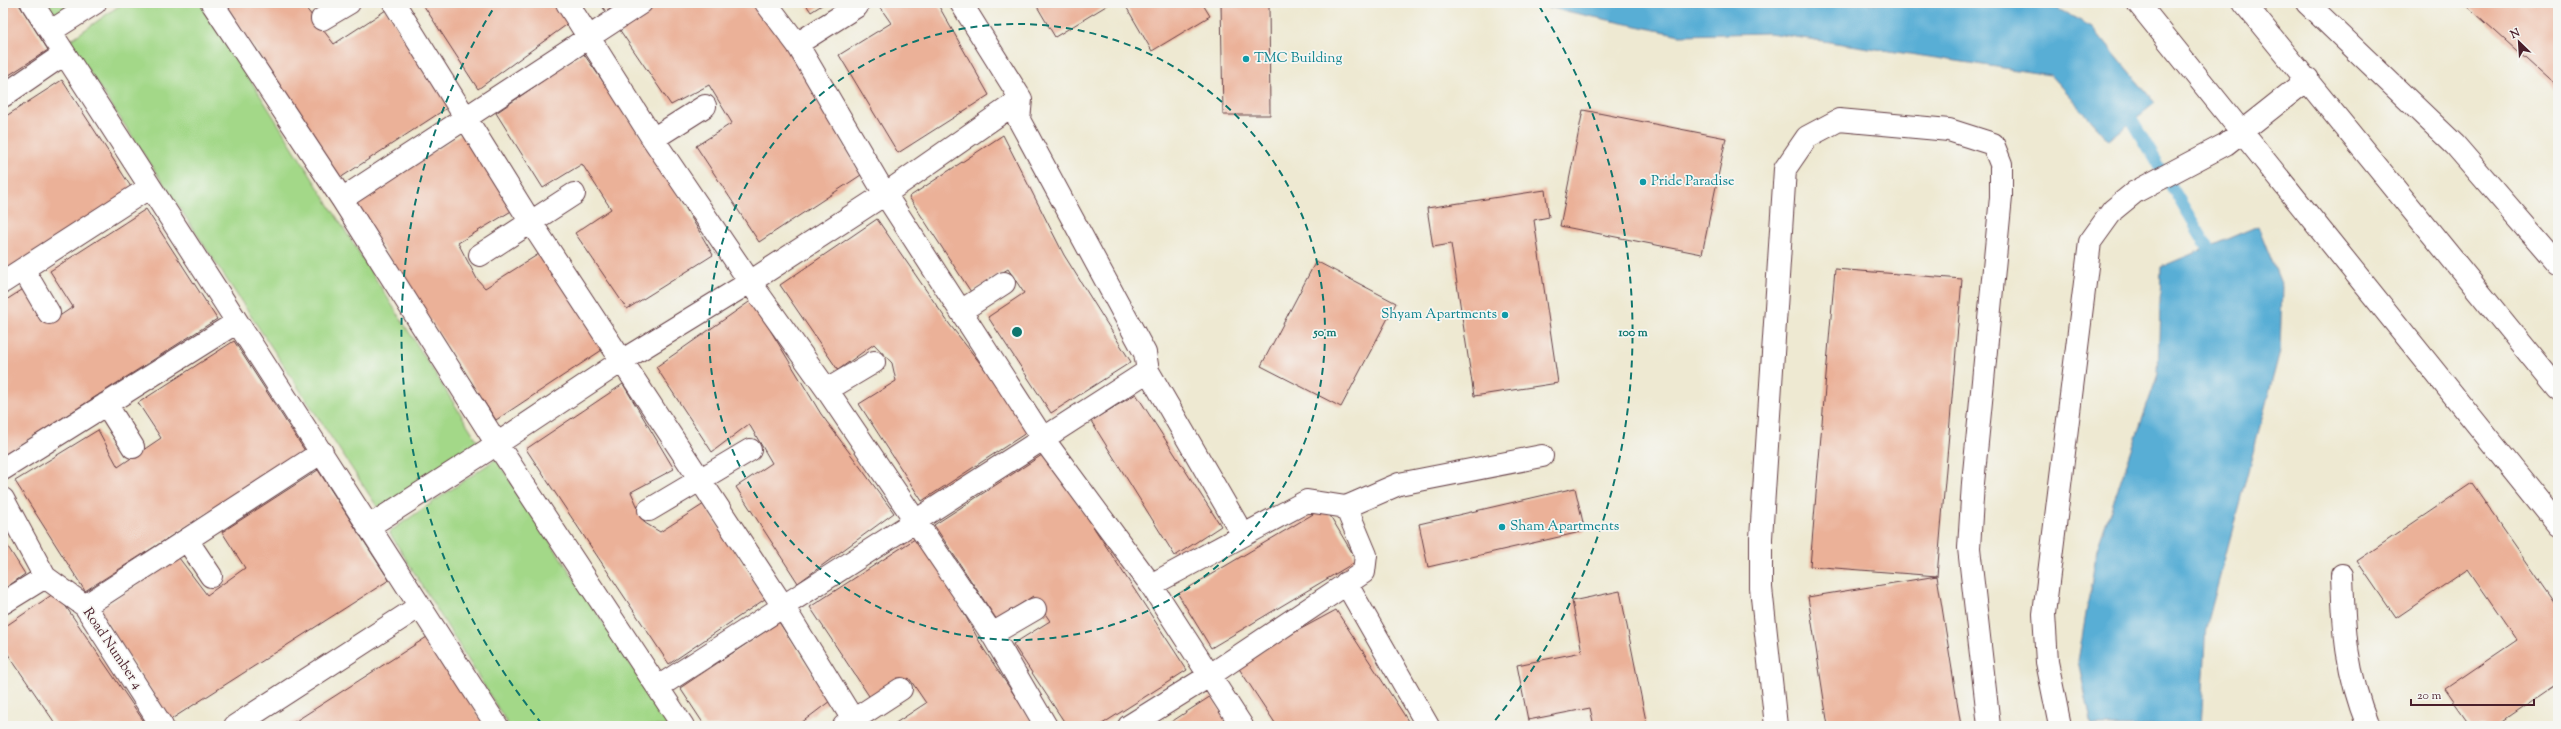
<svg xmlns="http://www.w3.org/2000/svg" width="2561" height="729" font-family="'Sorts Mill Goudy',serif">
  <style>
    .green { fill: #a3d888; stroke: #767c5a }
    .water { fill: #59aed5; stroke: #526680 }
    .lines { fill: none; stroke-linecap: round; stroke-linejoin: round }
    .stream { stroke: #59aed5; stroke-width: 12 }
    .building { fill: #ebb198 }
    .lane-casing { stroke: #633d44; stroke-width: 24 }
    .street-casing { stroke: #633d44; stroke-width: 24 }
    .lane { stroke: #fff; stroke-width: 22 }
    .street { stroke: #fff; stroke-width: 22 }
    .ring { fill: none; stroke: #0f766e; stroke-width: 2; stroke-dasharray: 7 5 }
    .culture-dot { fill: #0f9aa8; stroke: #f6f6f2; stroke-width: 1.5 }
    .labels { text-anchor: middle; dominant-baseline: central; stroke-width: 3.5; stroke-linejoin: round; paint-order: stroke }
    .culture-label { font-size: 14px; fill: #0d838f; stroke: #f6f6f2; text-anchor: start }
    .street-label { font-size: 14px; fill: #4a1f2b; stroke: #f6f6f2 }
    .centre { fill: #0f766e; stroke: #f6f6f2; stroke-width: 2 }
    .ring-label { font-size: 12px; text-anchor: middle; font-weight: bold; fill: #0f766e; stroke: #f6f6f2; stroke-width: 3.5; stroke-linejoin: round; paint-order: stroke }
  </style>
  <rect width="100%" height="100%" fill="#f6f6f2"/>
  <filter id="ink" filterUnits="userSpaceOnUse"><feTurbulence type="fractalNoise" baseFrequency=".025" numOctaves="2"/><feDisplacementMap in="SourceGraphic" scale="8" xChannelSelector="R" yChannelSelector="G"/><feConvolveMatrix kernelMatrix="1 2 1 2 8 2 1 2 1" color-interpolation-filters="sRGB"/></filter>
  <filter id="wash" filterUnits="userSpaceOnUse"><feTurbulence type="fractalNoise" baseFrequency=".012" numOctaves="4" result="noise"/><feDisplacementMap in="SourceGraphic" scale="16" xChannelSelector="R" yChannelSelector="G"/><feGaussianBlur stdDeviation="0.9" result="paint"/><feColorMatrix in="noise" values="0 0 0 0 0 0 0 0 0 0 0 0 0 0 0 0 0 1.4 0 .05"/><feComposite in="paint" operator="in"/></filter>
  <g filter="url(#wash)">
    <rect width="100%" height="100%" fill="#eee9d2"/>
    <path class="green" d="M45,3H78L54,18Z
      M123,3H202L482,448L378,508L69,41Z
      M496,459L671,726H509L389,532Z"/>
    <path class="water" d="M1527,3H2047L2092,27L2155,103L2109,140L2050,75L1769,33L1680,35Z
      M2258,226L2282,286L2280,351L2207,625L2201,726H2092L2078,661L2097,549L2158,374L2161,267Z"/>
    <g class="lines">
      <path class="stream" d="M2124,107L2216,261"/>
    </g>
    <g id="blocks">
      <path class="building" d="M3,3H18L48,50L3,79Z
        M225,3H312L305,7L334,44L386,10L450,106L340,178Z
        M422,3H555L569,23L478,89Z
        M600,3H618L606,12Z
        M652,3H759L798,64L861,175L759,242L696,146L732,123L709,85L671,105L617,26Z
        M805,3H825L811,12Z
        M877,3H937L989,95L898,153L839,55L891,23Z
        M1035,3H1111L1055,37Z
        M1124,3H1202L1210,16L1152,51Z
        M1221,3H1269L1270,115H1223Z
        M2464,3H2558V88Z
        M583,53L657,159L713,255L627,309L575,233L611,209L582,164L543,188L496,113Z
        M62,80L133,190L3,273V118Z
        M1583,110L1726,138L1702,254L1560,226Z
        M464,132L513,210L458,243L477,279L485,288L542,252L605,348L496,420L354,204Z
        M1003,135L1064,255L1131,362L1051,413L988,317L1024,293L1008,269L971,292L909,197Z
        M1545,190L1549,217L1534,220L1558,383L1474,396L1451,244L1433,247L1427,208Z
        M146,209L217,319L3,456V302L25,288L58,317L73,307L50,271Z
        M877,219L950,325L1032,429L922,501L859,404L896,381L892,363L874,344L838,370L780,285Z
        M1316,261L1396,303L1341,407L1261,366Z
        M1835,269L1962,279L1937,576L1810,566Z
        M752,300L821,414L894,513L798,583L736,487L772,463L749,424L712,452L656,367Z
        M234,341L305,451L85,591L15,481L98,430L118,467L161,438L138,403Z
        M623,384L674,469L631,492L645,523L660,532L704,504L765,599L669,664L526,449Z
        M1136,394L1221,526L1175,556L1091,421Z
        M1045,453L1187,670L1099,726H1067L1013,644L1050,621L1033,596L997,620L934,525Z
        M318,470L389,580L170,720L99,610L179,558L207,595L245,568L222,532Z
        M2472,483L2558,607V683L2496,726H2471L2445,689L2517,640L2468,569L2396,618L2357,561Z
        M1575,488L1585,531L1428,567L1419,524Z
        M1325,507L1357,561L1211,648L1178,594Z
        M921,535L983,648L1035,726H891L926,703L909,678L873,702L810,607Z
        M3,539L25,574L3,590Z
        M1937,576L1961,726H1828L1808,597Z
        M1620,591L1647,726H1594L1590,708L1528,720L1517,665L1582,652L1572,601Z
        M56,592L147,726H57L3,647V628Z
        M1336,610L1403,713L1411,726H1277L1236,664Z
        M779,622L830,701L797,726H705L680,688Z
        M427,637L485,726H288Z
        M1211,696L1231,726H1165Z"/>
    </g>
  </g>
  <g filter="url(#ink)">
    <use href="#blocks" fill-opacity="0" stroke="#633d44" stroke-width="1"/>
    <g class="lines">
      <g class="lane-casing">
        <path id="lane" d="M2307,3L2455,145L2558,264"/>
      </g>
      <g class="street-casing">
        <path id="street" d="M32,3L497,726
          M212,3L342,199L497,444L683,726
          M394,3L530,221L783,606L857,726
          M567,3L653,139L750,282L827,390L992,634L1046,726
          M766,3L797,44L885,194L1044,440L1151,585L1242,726
          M961,3L1021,99L1019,120L1145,353L1148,371L1243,535
          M2138,3L2558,525
          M2244,3L2558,389
          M322,19L349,3
          M51,31L95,3
          M797,44L857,6
          M3,96L64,54
          M653,139L705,106
          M342,199L641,3
          M480,255L574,194
          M23,269L49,313
          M3,282L150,187
          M961,311L1004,283
          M827,390L874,362
          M106,404L133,447
          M3,469L237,322
          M3,499L45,577L85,606L162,726
          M1346,507L1399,484L1542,456
          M649,510L750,450
          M368,527L497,444L623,360L750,282L885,194L1021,99
          M187,540L211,576
          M2342,575C2344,633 2346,671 2368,726
          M1346,583L1428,726
          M3,603L45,577
          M85,606L322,452
          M992,634L1035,609
          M658,687L1148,371
          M235,726L420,606
          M844,726L901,689
          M1129,726L1209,676L1364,572L1366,555L1346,507L1307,501L1151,585
          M1776,726L1761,588V538L1785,169L1807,137L1839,120L1949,130L1993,144L2001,164V197L1973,483L1969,548L1989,726
          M2060,726L2047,662L2044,614L2090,242L2113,210L2135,192L2226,144L2308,79"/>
      </g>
      <use href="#lane" class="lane"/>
      <use href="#street" class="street"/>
    </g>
  </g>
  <g class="ring">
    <circle cx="1017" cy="332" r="308"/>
    <path d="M542 724A616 616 0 0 1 495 6M1539 6A616 616 0 0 1 1492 724"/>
  </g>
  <g class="culture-dot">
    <circle cx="1246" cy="59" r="4"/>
    <circle cx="1643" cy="182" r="4"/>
    <circle cx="1505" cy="315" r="4"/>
    <circle cx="1502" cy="527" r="4"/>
  </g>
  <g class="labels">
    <g class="culture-label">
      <text x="1254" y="59">TMC Building</text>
      <text x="1651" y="182">Pride Paradise</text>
      <text x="1497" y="315" text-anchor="end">Shyam Apartments</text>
      <text x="1510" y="527">Sham Apartments</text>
    </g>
    <g class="street-label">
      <text transform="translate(112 649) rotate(56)">Road Number 4</text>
    </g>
  </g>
  <circle cx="1017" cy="332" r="6" class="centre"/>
  <g class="ring-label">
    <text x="1325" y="336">50 m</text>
    <text x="1633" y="336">100 m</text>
  </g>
  <rect width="2561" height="729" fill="none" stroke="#f6f6f2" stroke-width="16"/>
  <g transform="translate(2519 42) rotate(335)" stroke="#f6f6f2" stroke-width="3" paint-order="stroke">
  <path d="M0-3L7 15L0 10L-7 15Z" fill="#4a1f2b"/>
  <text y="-6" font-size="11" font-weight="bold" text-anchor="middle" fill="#4a1f2b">N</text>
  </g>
  <path d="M2411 699v6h123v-6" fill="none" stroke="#4a1f2b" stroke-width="2"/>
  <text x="2417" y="699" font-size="12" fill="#4a1f2b" stroke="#f6f6f2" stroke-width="3" paint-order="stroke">20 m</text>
</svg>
